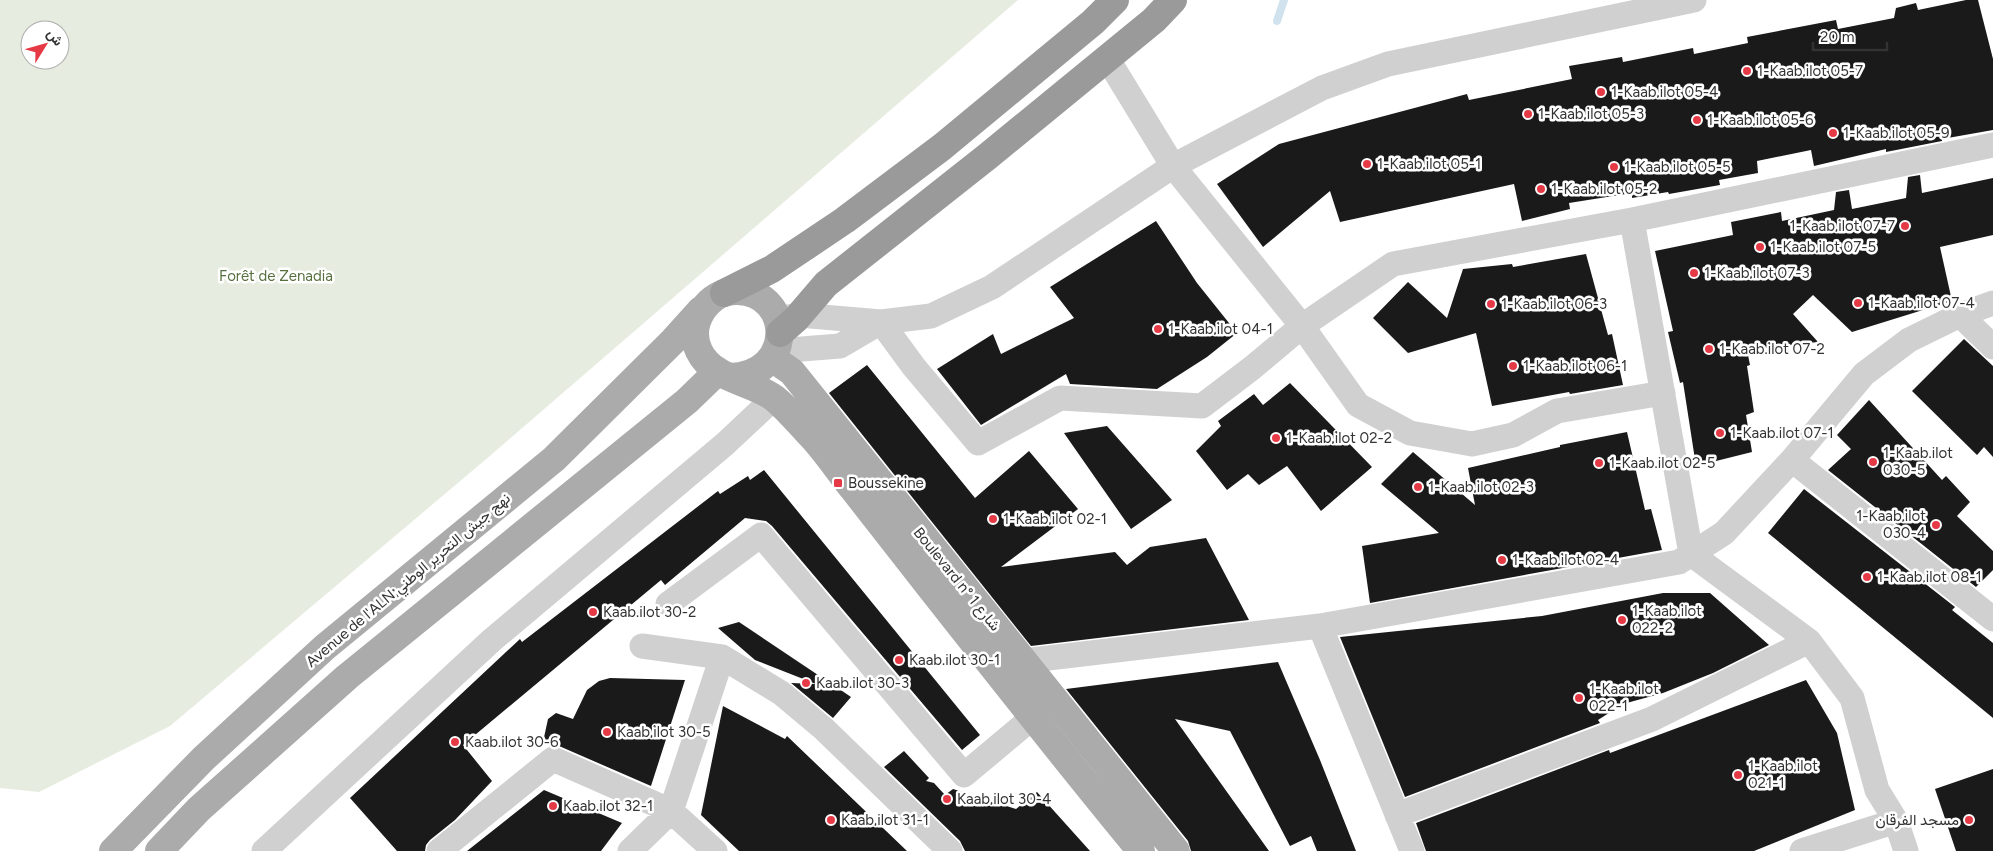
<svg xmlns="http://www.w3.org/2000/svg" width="1993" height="851" font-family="Figtree,Vazirmatn,sans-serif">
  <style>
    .green { fill: #e6ecdf; fill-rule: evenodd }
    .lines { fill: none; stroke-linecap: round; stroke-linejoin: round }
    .stream { stroke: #cfe2ee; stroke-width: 8 }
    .building { fill: #1a1a1a }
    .minor { stroke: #d0d0d0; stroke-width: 25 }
    .major { stroke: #ababab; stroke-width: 28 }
    .highway { stroke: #9a9a9a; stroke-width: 28 }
    .poi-dot { fill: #e63946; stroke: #fff; stroke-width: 2 }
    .labels { text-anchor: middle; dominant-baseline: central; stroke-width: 5; stroke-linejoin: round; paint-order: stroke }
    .poi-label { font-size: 15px; fill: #333; stroke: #fff; text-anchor: start }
    .park-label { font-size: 15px; fill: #56703f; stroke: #fff }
    .street-label { font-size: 15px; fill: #333; stroke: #fff }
  </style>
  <rect width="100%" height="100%" fill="#fff"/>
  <path class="green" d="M0,0H1018L491,455L170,726L39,792L0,788ZM30,30H60V60H30Z"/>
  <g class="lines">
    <path class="stream" d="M1277,21L1284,0"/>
  </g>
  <path class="building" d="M1966,0H1978L1993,59V130L1942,139V141L1886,152V149L1814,166L1811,150L1757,161L1758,173L1719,180L1720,185L1669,194L1668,192L1632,198V193L1569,203L1570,209L1522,221L1514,184L1340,222L1330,191L1263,247L1217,184L1279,144L1467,94L1469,100L1572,79L1569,66L1622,57L1623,62L1693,48L1694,54L1748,43L1747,37L1836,20L1838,29L1894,18L1896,8L1916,3L1918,10Z
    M1920,175L1922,193L1993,178V235L1940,247L1952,301L1852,332L1813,295L1793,314L1818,342L1747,350L1750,365L1747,366L1754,412L1746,415L1752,452L1696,466L1683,382L1680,383L1668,332L1673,331L1655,251L1733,235L1731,222L1781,212L1782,221L1834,210L1836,192L1849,190L1852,209L1906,198L1908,177Z
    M1156,221L1197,283L1237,333L1207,357L1157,389L1070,384L1066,374L981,425L937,369L993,334L1001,354L1074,318L1050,287Z
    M1586,254L1608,335L1612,334L1623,385L1570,394L1569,392L1492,406L1476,333L1408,353L1373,318L1408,282L1447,318L1463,269L1512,264L1513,267Z
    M1964,339L1993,366V457L1984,447L1977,455L1912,391Z
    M867,365L975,498L1029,451L1078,509L1001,567L1115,552L1127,565L1150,547L1206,538L1249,620L1031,646L829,393Z
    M1290,383L1372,467L1321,511L1287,466L1259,485L1248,474L1227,490L1196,451L1221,426L1218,421L1254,394L1263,405Z
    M1869,400L1942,480L1946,476L1970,502L1957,516L1993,551V570L1976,587L1828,470L1851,449L1837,435Z
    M1107,426L1172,500L1131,529L1064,433Z
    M1627,432L1645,510L1651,509L1662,550L1370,603L1362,546L1439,533L1381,484L1413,452L1475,505L1468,468L1560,447V445Z
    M764,470L980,735L962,750L772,526L766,521L745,518L665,585L661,580L463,745L492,781L455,820L430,840L426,845L425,851H397L350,798L520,639L522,642L718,491L720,494L748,476L750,480Z
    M1804,489L1955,607L1952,610L1993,643V718L1768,533Z
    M1663,593H1710L1769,645L1713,673L1663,693L1623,704L1598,720L1600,723L1405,797L1340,637L1542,616Z
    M739,622L821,677L818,684H832L851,697L833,718L791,683L816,684L755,660L718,628Z
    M1278,662L1320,760L1356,851H1317L1311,836L1290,846L1230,731L1175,719L1269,851H1191L1188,841L1066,689Z
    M610,678L685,680L651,786L559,746L550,745L543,742L548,719L556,713L573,719L587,690L599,681Z
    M1806,680L1837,733L1855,810L1754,851H1426L1416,823L1609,750L1610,753Z
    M723,706L785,739L787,736L907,851H739L701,815Z
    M904,751L929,778L926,781L934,783L945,795L953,789L1016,809L1037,792L1090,851H965L960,841L884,767Z
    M1993,769V851H1956L1935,789Z
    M544,790L622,823L601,851H467Z"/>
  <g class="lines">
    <path class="minor" d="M1107,58L1173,166L1302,326L1358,405L1410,433L1472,444L1513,435L1557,411L1663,393
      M1632,220L1691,554L1809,641L1852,698L1877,790L1896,821L1906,851
      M1960,315L1993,347
      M783,318L799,315L881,322L931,316L992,287L1173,166L1322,88L1388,64L1694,0
      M881,322L914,367L978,443L1060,398L1202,406L1252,368L1302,326L1393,264L1632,220L1993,145
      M776,351L840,346L881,322
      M1792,460L1993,619
      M668,604L761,535L964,775L1032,718
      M1320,626L1412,851
      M642,646L722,657L781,693L824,729L950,851
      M1023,661L1320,626L1679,562L1724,533L1792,460L1864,374L1909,340L1960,315L1993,303
      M1397,815L1652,719L1809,641
      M264,851L492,640L725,444L774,398
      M439,851L553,759L671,811L715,851
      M630,851L671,811L722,657
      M1802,851L1896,821"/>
    <path class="major" d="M772,358L792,372L1176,851
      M730,377C796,375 793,293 738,291C708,290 686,324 699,351C713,380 751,381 774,398C789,410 802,427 815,440C829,456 841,474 854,490C879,522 904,554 929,586C999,675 1069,764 1141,851
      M113,851L204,758L325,647L554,459L673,341L701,310
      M159,851L199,809L347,677L687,401L718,371"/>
    <path class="highway" d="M724,293L772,269L845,220L942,147L1093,22L1115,0
      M780,333L796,319L826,284L988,156L1154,20L1173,0"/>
  </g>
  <g class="poi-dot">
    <circle cx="1747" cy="71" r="5"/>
    <circle cx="1601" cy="92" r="5"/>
    <circle cx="1528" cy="114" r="5"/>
    <circle cx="1697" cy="120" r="5"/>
    <circle cx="1833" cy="133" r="5"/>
    <circle cx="1367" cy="164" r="5"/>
    <circle cx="1614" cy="167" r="5"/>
    <circle cx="1541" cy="189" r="5"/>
    <circle cx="1905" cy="226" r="5"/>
    <circle cx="1760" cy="247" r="5"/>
    <circle cx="1694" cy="273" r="5"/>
    <circle cx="1858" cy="303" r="5"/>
    <circle cx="1491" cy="304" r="5"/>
    <circle cx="1158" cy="329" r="5"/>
    <circle cx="1709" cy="349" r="5"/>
    <circle cx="1513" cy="366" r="5"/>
    <circle cx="1720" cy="433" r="5"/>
    <circle cx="1276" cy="438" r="5"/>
    <circle cx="1873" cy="462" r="5"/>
    <circle cx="1599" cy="463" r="5"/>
    <rect x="833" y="478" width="10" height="10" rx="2.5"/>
    <circle cx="1418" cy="487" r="5"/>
    <circle cx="993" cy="519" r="5"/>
    <circle cx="1936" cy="525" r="5"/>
    <circle cx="1502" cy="560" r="5"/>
    <circle cx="1867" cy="577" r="5"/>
    <circle cx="593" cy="612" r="5"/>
    <circle cx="1622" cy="620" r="5"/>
    <circle cx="899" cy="660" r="5"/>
    <circle cx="806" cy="683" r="5"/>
    <circle cx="1579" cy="698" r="5"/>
    <circle cx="607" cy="732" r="5"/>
    <circle cx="455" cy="742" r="5"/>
    <circle cx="1738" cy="775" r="5"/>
    <circle cx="947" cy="799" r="5"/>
    <circle cx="553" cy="806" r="5"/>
    <circle cx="831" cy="820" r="5"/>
    <circle cx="1969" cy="820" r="5"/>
  </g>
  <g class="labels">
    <g class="poi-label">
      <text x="1757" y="71">1-Kaab.ilot 05-7</text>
      <text x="1611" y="92">1-Kaab.ilot 05-4</text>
      <text x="1538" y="114">1-Kaab.ilot 05-3</text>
      <text x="1707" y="120">1-Kaab.ilot 05-6</text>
      <text x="1843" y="133">1-Kaab.ilot 05-9</text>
      <text x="1377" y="164">1-Kaab.ilot 05-1</text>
      <text x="1624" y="167">1-Kaab.ilot 05-5</text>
      <text x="1551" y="189">1-Kaab.ilot 05-2</text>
      <text x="1895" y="226" text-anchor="end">1-Kaab.ilot 07-7</text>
      <text x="1770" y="247">1-Kaab.ilot 07-5</text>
      <text x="1704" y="273">1-Kaab.ilot 07-3</text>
      <text x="1868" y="303">1-Kaab.ilot 07-4</text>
      <text x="1501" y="304">1-Kaab.ilot 06-3</text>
      <text x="1168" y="329">1-Kaab.ilot 04-1</text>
      <text x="1719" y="349">1-Kaab.ilot 07-2</text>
      <text x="1523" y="366">1-Kaab.ilot 06-1</text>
      <text x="1730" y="433">1-Kaab.ilot 07-1</text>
      <text x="1286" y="438">1-Kaab.ilot 02-2</text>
      <text x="1883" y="453">1-Kaab.ilot<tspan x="1883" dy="17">030-5</tspan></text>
      <text x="1609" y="463">1-Kaab.ilot 02-5</text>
      <text x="848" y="483">Boussekine</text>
      <text x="1428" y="487">1-Kaab.ilot 02-3</text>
      <text x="1926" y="516" text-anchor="end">1-Kaab.ilot<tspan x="1926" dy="17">030-4</tspan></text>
      <text x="1003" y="519">1-Kaab.ilot 02-1</text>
      <text x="1512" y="560">1-Kaab.ilot 02-4</text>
      <text x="1877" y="577">1-Kaab.ilot 08-1</text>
      <text x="1632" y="611">1-Kaab.ilot<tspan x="1632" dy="17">022-2</tspan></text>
      <text x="603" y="612">Kaab.ilot 30-2</text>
      <text x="909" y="660">Kaab.ilot 30-1</text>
      <text x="816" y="683">Kaab.ilot 30-3</text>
      <text x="1589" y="689">1-Kaab.ilot<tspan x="1589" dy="17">022-1</tspan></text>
      <text x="617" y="732">Kaab.ilot 30-5</text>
      <text x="465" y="742">Kaab.ilot 30-6</text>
      <text x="1748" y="766">1-Kaab.ilot<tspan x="1748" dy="17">021-1</tspan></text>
      <text x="957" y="799">Kaab.ilot 30-4</text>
      <text x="563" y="806">Kaab.ilot 32-1</text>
      <text x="841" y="820">Kaab.ilot 31-1</text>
      <text x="1959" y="820" text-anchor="end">مسجد الفرقان</text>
    </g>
    <g class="park-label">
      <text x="276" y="276">Forêt de Zenadia</text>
    </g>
    <g class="street-label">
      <text transform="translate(957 579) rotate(51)">Boulevard n° شارع 1</text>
      <text transform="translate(408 580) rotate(-40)">Avenue de l'ALN;نهج جيش التحرير الوطني</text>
    </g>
  </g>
  <g transform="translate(45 45) rotate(53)"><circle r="24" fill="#ffffff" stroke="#adadad"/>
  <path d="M0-4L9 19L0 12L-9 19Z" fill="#e63946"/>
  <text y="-8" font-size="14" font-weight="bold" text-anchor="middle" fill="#333333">ش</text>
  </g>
  <path d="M1813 42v8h74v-8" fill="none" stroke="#333333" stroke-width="2.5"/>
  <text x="1820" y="42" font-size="15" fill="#333333" stroke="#ffffff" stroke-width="4" paint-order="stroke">20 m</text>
</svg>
